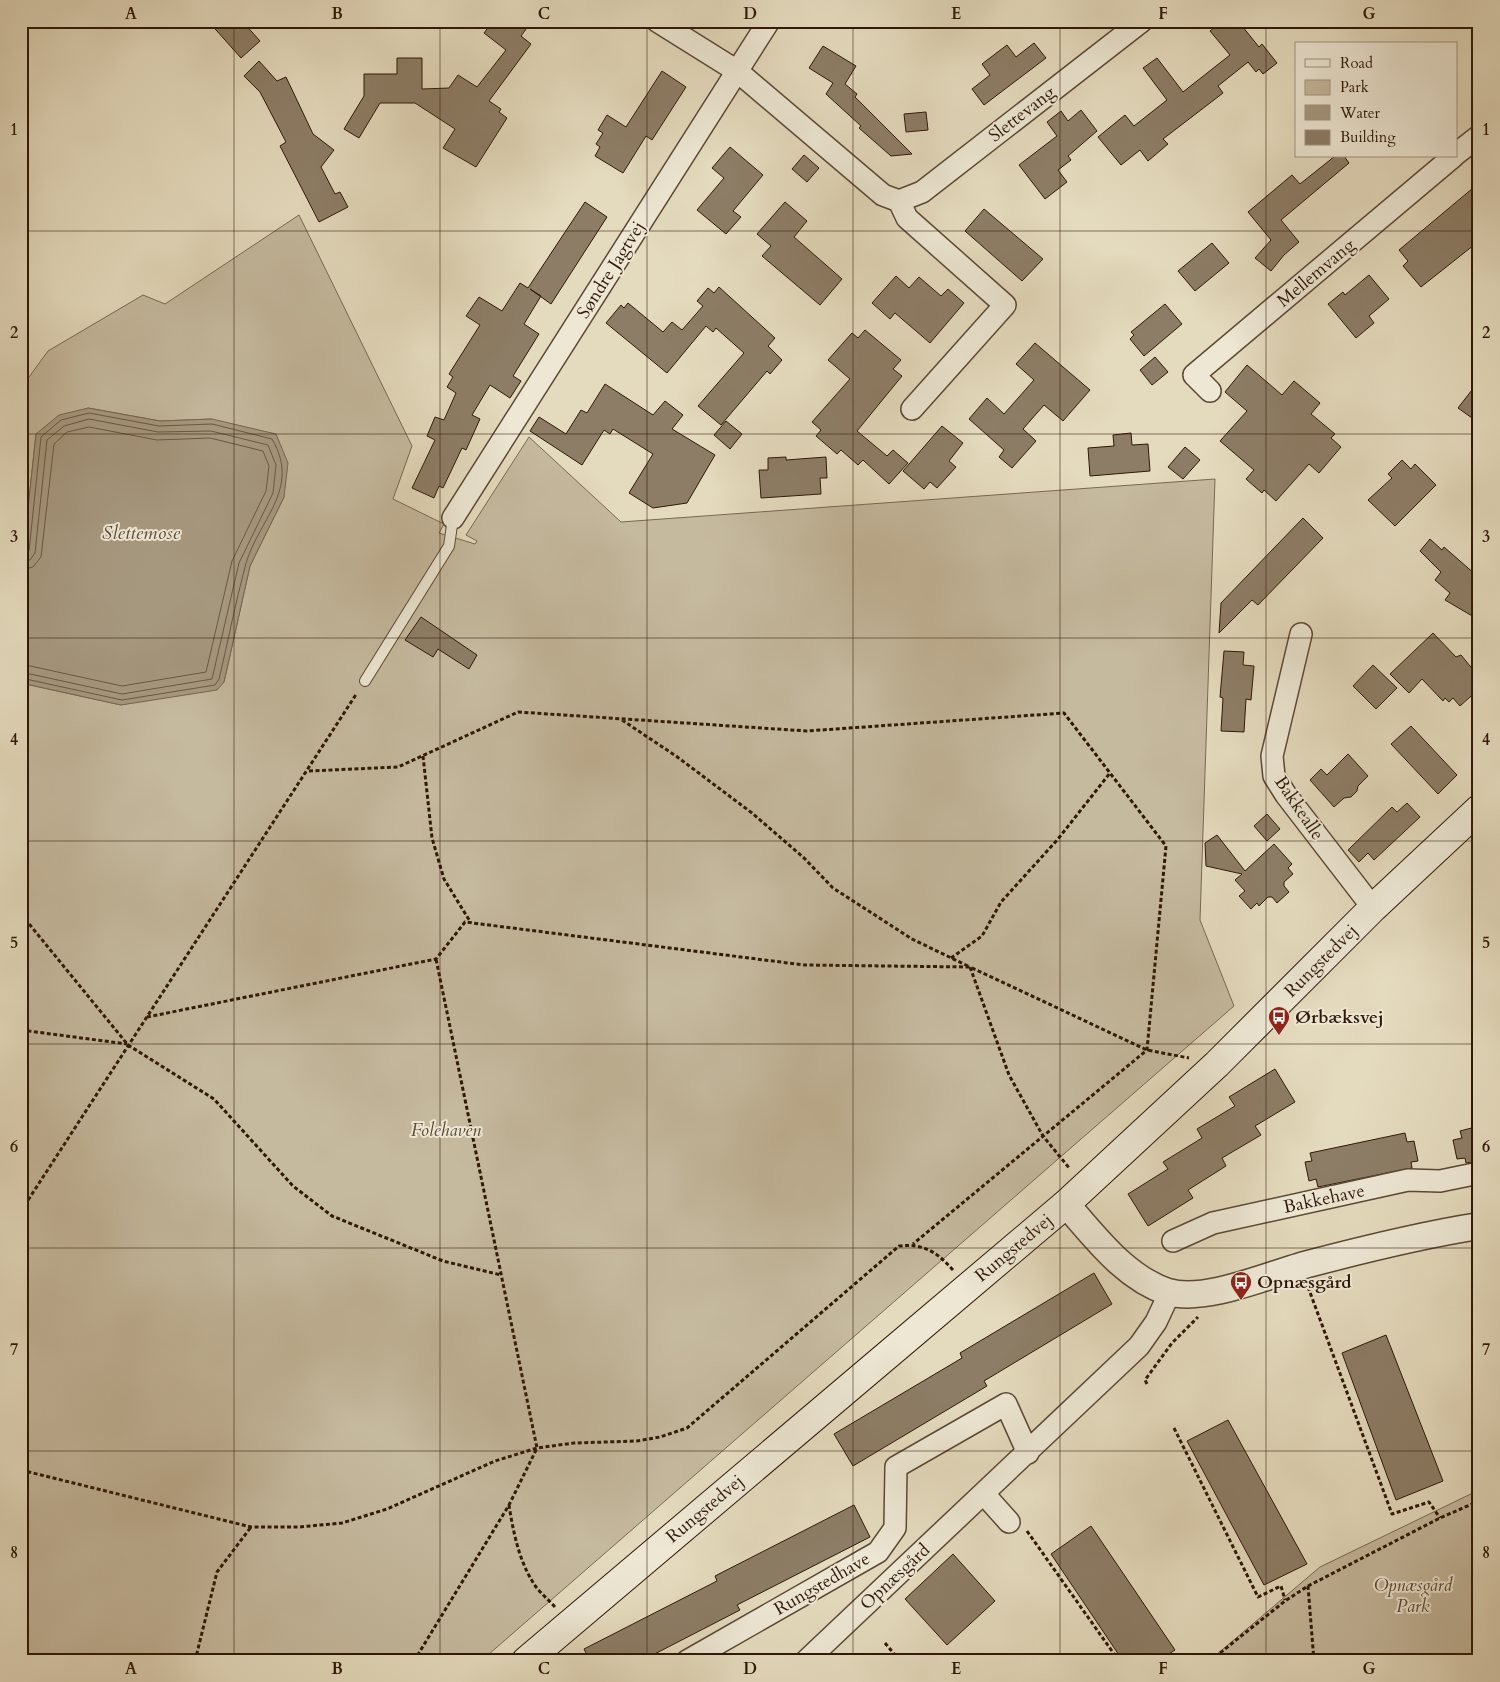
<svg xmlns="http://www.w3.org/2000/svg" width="1500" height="1682" font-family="Cardo,serif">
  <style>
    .green { fill: #c5b99e; stroke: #7a6853 }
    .water { fill: #a6987f; stroke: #76654f }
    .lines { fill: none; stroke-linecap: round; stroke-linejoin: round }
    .shore { stroke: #6a5844; stroke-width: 1 }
    .building { fill: #8d7d66; stroke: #2f1808 }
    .service-casing { stroke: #5c4835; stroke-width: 12 }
    .minor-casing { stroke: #5c4835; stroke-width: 24 }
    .tertiary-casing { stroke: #5c4835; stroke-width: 29 }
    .secondary-casing { stroke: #2f1808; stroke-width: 30 }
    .path { stroke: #2f1808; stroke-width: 3; stroke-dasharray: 4 2.5; stroke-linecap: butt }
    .service { stroke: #ede7d4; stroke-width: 10 }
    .minor { stroke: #ede7d4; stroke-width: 21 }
    .tertiary { stroke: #ede7d4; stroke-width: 26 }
    .secondary { stroke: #ede7d4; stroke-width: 28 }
    .grid { fill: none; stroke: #2f1808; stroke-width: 1; stroke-opacity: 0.55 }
    .labels { text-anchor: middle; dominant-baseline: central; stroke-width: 4; stroke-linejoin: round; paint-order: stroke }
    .street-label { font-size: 18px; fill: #2f1808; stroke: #ede7d4 }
    .poi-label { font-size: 18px; font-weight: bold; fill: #2f1808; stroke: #ede7d4; text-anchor: start }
    .park-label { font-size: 18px; font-style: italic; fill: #5c4835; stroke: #ede7d4 }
    .water-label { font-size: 19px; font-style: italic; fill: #5f4b38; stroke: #ede7d4 }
    .neatline { fill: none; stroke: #2f1808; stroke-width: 2 }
    .grid-label { font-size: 16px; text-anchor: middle; font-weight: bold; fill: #2f1808 }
  </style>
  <rect width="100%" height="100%" fill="#e4dabd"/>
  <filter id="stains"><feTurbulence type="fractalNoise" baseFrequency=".004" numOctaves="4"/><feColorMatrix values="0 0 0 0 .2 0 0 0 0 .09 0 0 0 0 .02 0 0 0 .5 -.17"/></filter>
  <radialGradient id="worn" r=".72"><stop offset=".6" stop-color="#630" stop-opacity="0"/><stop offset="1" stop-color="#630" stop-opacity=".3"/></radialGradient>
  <path class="green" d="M299,215L412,446L393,499L444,524L439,533L475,544L477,541L466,535L529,437L621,522L1215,479L1200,920L1234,1006L481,1661H21V683L121,705L224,682L250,566L284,497L212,419L160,421L88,408L36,434L21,574V388L48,351L143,295L165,304Z
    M1479,1490V1661H1209L1320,1567Z"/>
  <path class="water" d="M88,408L160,421L212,419L276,434L288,463L284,497L250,566L224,682L217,690L121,705L21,683V574L36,434L59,415Z"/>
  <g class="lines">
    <path class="shore" d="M21,556L26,555L29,551L41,437L61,420L89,413L159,426L212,424L272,439C302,490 257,520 245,567C235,604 228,642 219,679L215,685L122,700L21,678
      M21,562L30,560L35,553L47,440L64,426L89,419L158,432L211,431L268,445L276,465L273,493L239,563L212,679L122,694L21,672
      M21,570L33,567L41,557L54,444L67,432L89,427L157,440L210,438L263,451L269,466L266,491L232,561L206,672L122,686L21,664"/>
  </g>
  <path class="building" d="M208,21H242L260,41L241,58Z
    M493,21H532L521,36L531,44L489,101L501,109L499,112L507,118L476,167L443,148L455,129L415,103H380L359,138L344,129L364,96V74H397V58H422V89L449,88L458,75L477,87L506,50L484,33Z
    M1222,21H1238L1259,47L1262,44L1277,63L1263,74L1259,69L1256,72L1248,62L1218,86L1223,93L1163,139L1168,144L1148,161L1140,150L1121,165L1098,137L1125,115L1134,126L1167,100L1143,68L1157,58L1183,92L1230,55L1210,31Z
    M1034,43L1046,58L984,105L972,89L990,75L982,64L1007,45L1016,57Z
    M823,46L856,66L845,84L857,94L855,97L912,154L891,156L859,128L861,126L826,94L833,83L809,68Z
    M259,61L277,81L286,77L313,134L334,150L321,167L335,194L340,192L348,207L319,222L280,146L286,142L260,92L244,76Z
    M662,71L686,87L652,140L646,136L623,173L595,156L600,147L596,144L603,133L598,130L607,115L626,127Z
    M1081,110L1097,131L1068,156L1071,160L1058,170L1067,182L1045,199L1019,165L1057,136L1047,122L1061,111L1068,121Z
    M926,112L928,130L906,132L904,114Z
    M730,147L763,175L733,211L741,217L726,234L697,210L724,178L712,168Z
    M804,155L819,168L807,182L792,169Z
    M1335,156H1344L1349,163L1281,220L1299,242L1284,255L1271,271L1255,258L1271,240L1248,212L1292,175L1300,184Z
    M1479,183V241L1421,287L1403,266L1408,261L1399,250Z
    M585,202L607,217L551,304L530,289L541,296L524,324L539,334L513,376L521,381L510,398L490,385L472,415L480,419L466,450L462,448L443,488L439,486L434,498L412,488L435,440L427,436L435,417L444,420L456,393L447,387L453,377L449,374L480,325L466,316L479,297L502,311L520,283L528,288Z
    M785,202L807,221L794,237L842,279L820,305L762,256L771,246L757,234Z
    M984,209L1043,259L1022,281L965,231Z
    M1212,243L1229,263L1195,291L1178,271Z
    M1369,275L1389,299L1369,316L1374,323L1356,338L1328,304L1343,292L1345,295Z
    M896,276L909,288L919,277L941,296L948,289L964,303L930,343L895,313L890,319L872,303Z
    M719,287L775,338L768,346L782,360L770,374L767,371L721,425L698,406L744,353L716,328L713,332L706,326L667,373L606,323L621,305L624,308L628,303L663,332L672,322L682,330L703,306L697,301L708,288L714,293Z
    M1165,304L1182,324L1144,356L1130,339L1134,335L1131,332Z
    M865,330L901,360L893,369L902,376L857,431L887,456L893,450L908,463L889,484L863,460L858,465L841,450L837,454L816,436L821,430L812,422L850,379L828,360L852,333L858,338Z
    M1035,343L1090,390L1063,421L1044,405L1023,429L1036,441L1012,468L999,457L1004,450L969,419L987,398L1004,414L1034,380L1016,364Z
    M1155,357L1168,372L1152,385L1140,370Z
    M1247,365L1282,395L1294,381L1320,403L1311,414L1335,434L1331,438L1341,447L1319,473L1309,464L1276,501L1264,490L1262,493L1246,479L1254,470L1220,441L1247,411L1225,392Z
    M1479,381V423L1458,408Z
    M605,384L653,415L665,401L683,415L672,429L715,455L687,503L653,508L629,493L653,454L613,429L610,434L604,430L582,465L530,431L539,417L566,434L581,410L587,413Z
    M726,421L742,434L730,449L714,435Z
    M942,426L963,443L949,461L956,467L937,488L930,482L924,489L903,471Z
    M1131,433L1132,445L1148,444L1150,471L1090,476L1088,448L1114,446L1113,435Z
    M1185,447L1200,460L1183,479L1168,467Z
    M786,457V460L826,457L827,478H820L821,494L761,498L759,470H768V458Z
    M1402,460L1411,469L1415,464L1436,485L1395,526L1368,500L1392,478L1388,474Z
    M1303,518L1323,538L1258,605L1252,600L1219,633L1221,603Z
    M1430,539L1442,550L1444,547L1476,575L1473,578L1479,583V620L1445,600L1450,593L1435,580L1441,572L1420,551Z
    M421,617L477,655L469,669L438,649L433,657L405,640Z
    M1433,633L1456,657L1461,655L1479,677V689L1460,706L1453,698L1449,702L1445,698L1443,701L1422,679L1409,693L1390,674Z
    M1224,651L1244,652L1243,665L1254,666L1251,700L1246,699L1244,732L1221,731L1223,698L1220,697Z
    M1373,665L1397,688L1376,709L1353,686Z
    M1411,726L1457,775L1438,794L1391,744Z
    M1348,754L1368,776L1358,786L1357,791L1351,797L1344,798L1334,807L1310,780L1321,769L1327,775Z
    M1407,803L1420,817L1374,860L1368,853L1359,862L1348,850L1392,807L1397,812Z
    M1267,814L1280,829L1267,841L1254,826Z
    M1217,835L1245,871L1274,844L1292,864L1288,868L1293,874L1284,882V886L1289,892L1277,903L1272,897H1268L1259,906L1257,903L1251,909L1239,896L1245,891L1235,880L1242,874L1206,866L1205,843Z
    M1275,1069L1295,1102L1255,1126L1261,1135L1222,1158L1226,1166L1188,1190L1193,1198L1148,1226L1128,1194L1168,1169L1163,1162L1202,1138L1197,1129L1235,1106L1229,1097Z
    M1479,1126V1161L1466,1163L1465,1158L1457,1159L1453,1140L1462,1138L1460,1131Z
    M1405,1133L1407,1142L1414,1141L1418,1161L1411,1162L1412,1168L1318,1187L1316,1179L1309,1181L1305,1162L1312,1161L1310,1153Z
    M1094,1273L1112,1304L984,1381L987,1386L853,1466L834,1434L962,1358L960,1353Z
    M1386,1335L1443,1481L1396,1500L1342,1353Z
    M1228,1420L1307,1564L1264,1585L1187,1441Z
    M854,1505L870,1537L737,1605L740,1610L641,1661H590L584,1649L717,1581L715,1576Z
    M1091,1526L1175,1650L1158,1661H1123L1051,1554Z
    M953,1554L995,1601L947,1645L905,1599Z"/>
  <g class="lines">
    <g class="service-casing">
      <path id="service" d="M365,681L449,546L453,518"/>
    </g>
    <g class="minor-casing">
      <path id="minor" d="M657,21L737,71L883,195L899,201L922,192L1142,21
        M1456,154L1479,136
        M899,201L907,218L1005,305L912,409
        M1210,391L1194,375L1454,156
        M453,518L769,21
        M1301,634L1272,756L1274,776L1286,795L1373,908
        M1173,1241L1213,1223L1408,1180L1440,1181L1479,1173
        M984,1494L1009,1522
        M687,1661L878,1552L895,1528L896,1467L1006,1404L1028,1453
        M806,1661L1139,1346L1156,1322L1170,1292"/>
    </g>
    <g class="tertiary-casing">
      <path id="tertiary" d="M1066,1204C1095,1237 1125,1278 1168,1292C1206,1303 1270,1274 1308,1264C1365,1249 1421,1235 1479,1226"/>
    </g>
    <g class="secondary-casing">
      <path id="secondary" d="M526,1661L1066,1204L1217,1064L1373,908L1479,809"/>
    </g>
    <path class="path" d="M622,720L676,756L752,813L804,858L833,888L912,939L970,967L1009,1075L1043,1136L1070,1169
      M423,756L432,838L444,879L471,923
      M309,771L398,767L518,712L807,731L1064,713L1166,846L1147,1050L913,1244
      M21,914L128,1045L214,1099L293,1186L332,1216L443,1261L501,1275
      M951,958L982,936L1001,902L1058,839L1110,773
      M147,1017L436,959L465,922L804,965L970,967L1147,1050L1189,1058
      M21,1030L127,1044
      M21,1211L357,693
      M1308,1287L1392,1514L1429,1502L1440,1518
      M1147,1384L1145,1380L1172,1343L1198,1317
      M1174,1428L1258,1597L1281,1586L1285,1600
      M21,1470L251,1527H299L342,1523L387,1509L495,1461L537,1448L574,1443L637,1441L660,1437L687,1428L899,1246C923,1243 937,1252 953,1270
      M509,1505C513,1531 519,1561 534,1584C539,1592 548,1599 555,1607
      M1027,1531L1119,1661
      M1308,1586L1314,1661
      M885,1643L900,1661
      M195,1661L217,1572L251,1527
      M414,1661L509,1505L537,1448L436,959
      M1210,1661L1285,1601L1308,1586L1440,1518L1479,1501"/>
    <use href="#service" class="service"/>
    <use href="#minor" class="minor"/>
    <use href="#tertiary" class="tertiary"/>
    <use href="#secondary" class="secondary"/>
  </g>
  <path class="grid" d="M234,21V1661M440,21V1661M647,21V1661M853,21V1661M1060,21V1661M1266,21V1661M21,231H1479M21,434H1479M21,638H1479M21,841H1479M21,1044H1479M21,1248H1479M21,1451H1479"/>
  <defs>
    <g id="bus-pin" transform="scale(1.125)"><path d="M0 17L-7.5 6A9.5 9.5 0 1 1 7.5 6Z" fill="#8f2418" stroke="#ede7d4"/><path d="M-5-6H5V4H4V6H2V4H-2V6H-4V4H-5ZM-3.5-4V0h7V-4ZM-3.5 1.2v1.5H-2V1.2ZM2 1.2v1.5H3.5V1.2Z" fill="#fff"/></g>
  </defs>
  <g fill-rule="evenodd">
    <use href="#bus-pin" x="1279" y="1017"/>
    <use href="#bus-pin" x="1241" y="1282"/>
  </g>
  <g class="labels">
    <g class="street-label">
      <text transform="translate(1022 114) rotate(-38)">Slettevang</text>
      <text transform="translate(611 270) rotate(-58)">Søndre Jagtvej</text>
      <text transform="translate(1316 273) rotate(-40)">Mellemvang</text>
      <text transform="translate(1299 808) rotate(56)">Bakkealle</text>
      <text transform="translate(1321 961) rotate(-45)">Rungstedvej</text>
      <text transform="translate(1324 1199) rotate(-12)">Bakkehave</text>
      <text transform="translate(1014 1248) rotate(-40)">Rungstedvej</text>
      <text transform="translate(705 1509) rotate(-40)">Rungstedvej</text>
      <text transform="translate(895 1577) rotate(-43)">Opnæsgård</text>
      <text transform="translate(822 1584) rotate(-30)">Rungstedhave</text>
    </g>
    <g class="poi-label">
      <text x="1295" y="1017">Ørbæksvej</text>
      <text x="1257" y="1282">Opnæsgård</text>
    </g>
    <g class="park-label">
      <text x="446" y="1130">Folehaven</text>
      <text x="1413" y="1585">Opnæsgård<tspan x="1413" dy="21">Park</tspan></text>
    </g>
    <g class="water-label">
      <text x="141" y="533">Slettemose</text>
    </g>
  </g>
  <rect width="1500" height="1682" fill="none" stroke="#e4dabd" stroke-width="55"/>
  <rect x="1295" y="42" width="162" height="115" fill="#ede7d4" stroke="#a19482"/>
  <rect x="1305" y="59" width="25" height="8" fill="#ede7d4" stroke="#a19482"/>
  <text x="1340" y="68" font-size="15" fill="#2f1808">Road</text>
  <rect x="1305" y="80" width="25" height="15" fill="#c5b99e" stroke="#a19482"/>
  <text x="1340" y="92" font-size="15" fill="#2f1808">Park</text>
  <rect x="1305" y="105" width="25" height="15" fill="#a6987f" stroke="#a19482"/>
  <text x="1340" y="118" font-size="15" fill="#2f1808">Water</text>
  <rect x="1305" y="130" width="25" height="15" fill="#8d7d66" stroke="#a19482"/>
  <text x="1340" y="142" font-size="15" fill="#2f1808">Building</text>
  <rect x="28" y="28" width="1444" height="1626" class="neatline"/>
  <g class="grid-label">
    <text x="131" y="19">A</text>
    <text x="337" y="19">B</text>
    <text x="544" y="19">C</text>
    <text x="750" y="19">D</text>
    <text x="956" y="19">E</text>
    <text x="1163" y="19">F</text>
    <text x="1369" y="19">G</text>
    <text x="14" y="135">1</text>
    <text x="1486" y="135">1</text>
    <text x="14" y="338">2</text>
    <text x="1486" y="338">2</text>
    <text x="14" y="542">3</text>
    <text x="1486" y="542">3</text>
    <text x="14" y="745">4</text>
    <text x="1486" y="745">4</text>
    <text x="14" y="948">5</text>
    <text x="1486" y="948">5</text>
    <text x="14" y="1152">6</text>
    <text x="1486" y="1152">6</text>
    <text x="14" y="1355">7</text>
    <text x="1486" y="1355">7</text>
    <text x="14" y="1558">8</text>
    <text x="1486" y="1558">8</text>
    <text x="131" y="1674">A</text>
    <text x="337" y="1674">B</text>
    <text x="544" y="1674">C</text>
    <text x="750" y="1674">D</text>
    <text x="956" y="1674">E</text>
    <text x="1163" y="1674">F</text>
    <text x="1369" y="1674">G</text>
  </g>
  <rect width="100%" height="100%" filter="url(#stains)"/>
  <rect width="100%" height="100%" fill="url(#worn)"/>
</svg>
